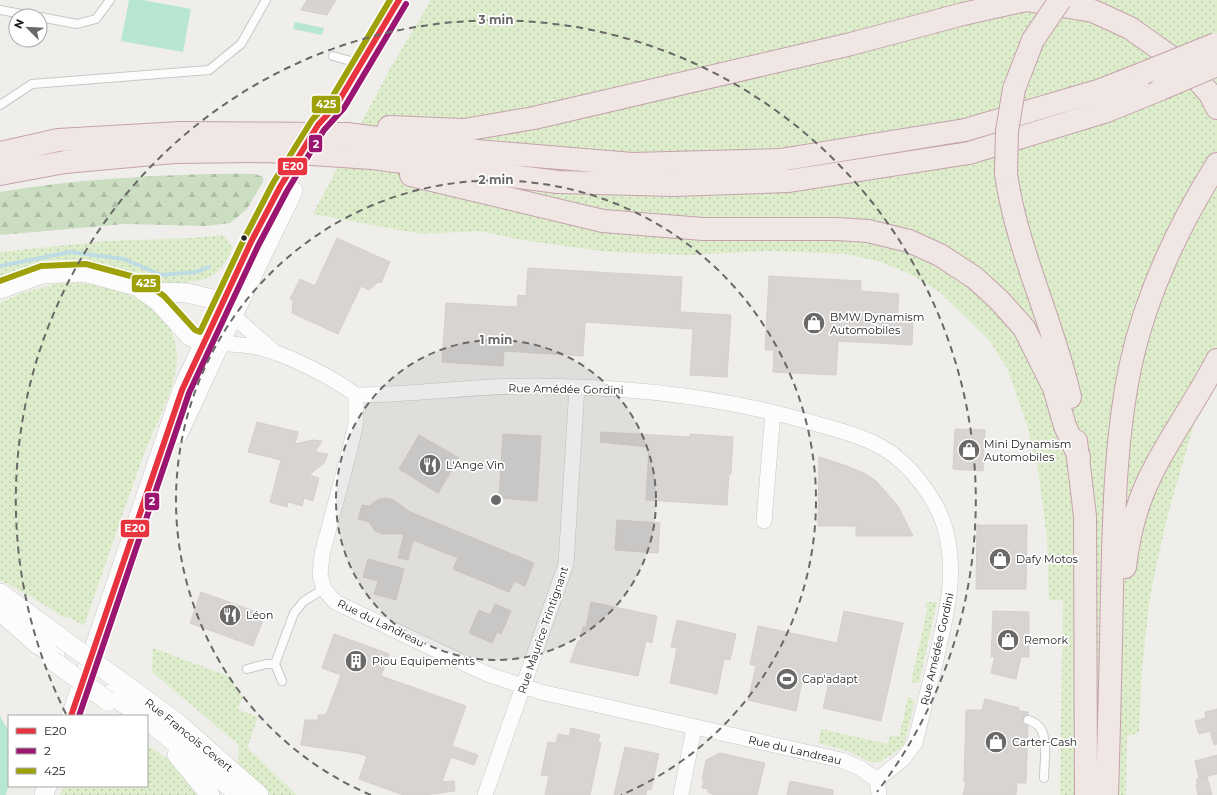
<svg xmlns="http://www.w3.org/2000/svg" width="1217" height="795" font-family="Montserrat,sans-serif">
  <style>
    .grass { fill: url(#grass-dots) }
    .forest { fill: url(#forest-firs) }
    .pitch { fill: #b7e6d2 }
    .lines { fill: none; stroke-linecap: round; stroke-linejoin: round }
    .stream { stroke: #bfdbe3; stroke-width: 4 }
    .building { fill: #d7d4d2; stroke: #d3d0cc }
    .service-casing { stroke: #c9c8c7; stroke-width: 10 }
    .minor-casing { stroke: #c9c8c7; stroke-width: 16 }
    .tertiary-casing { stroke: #c9c8c7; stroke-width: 20 }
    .trunk-casing { stroke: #c5a2ac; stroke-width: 24 }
    .service { stroke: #fdfcfc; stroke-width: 8 }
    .minor { stroke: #fdfcfc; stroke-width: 15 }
    .tertiary { stroke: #fdfcfc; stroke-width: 19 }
    .trunk { stroke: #f0e6e4; stroke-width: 22 }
    .tertiary-bridge-casing { stroke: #c9c8c7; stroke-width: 20; stroke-linecap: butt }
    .trunk-bridge-casing { stroke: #c5a2ac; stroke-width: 24; stroke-linecap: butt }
    .tertiary-bridge { stroke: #fdfcfc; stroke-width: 19 }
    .trunk-bridge { stroke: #f0e6e4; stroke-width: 22 }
    .bus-1-casing { stroke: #fff; stroke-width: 9 }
    .bus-2-casing { stroke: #fff; stroke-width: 9 }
    .bus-3-casing { stroke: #fff; stroke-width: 9 }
    .bus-1 { stroke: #e7343f; stroke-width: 6 }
    .bus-2 { stroke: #9b1670; stroke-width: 6 }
    .bus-3 { stroke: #9ea10a; stroke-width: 6 }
    .ring { fill: none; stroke: #6a6968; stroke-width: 2; stroke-dasharray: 7 5 }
    .bus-dot { fill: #222; stroke: #fff; stroke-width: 1.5 }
    .labels { text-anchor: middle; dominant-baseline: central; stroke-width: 3.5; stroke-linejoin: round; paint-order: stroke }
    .poi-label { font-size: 11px; fill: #222; stroke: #fff; text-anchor: start }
    .street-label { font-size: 11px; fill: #222; stroke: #fff }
    .centre { fill: #6a6968; stroke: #fff; stroke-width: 2 }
    .ring-label { font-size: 12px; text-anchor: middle; font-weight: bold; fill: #6a6968; stroke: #fff; stroke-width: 3.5; stroke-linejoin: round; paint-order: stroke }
    .line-badge { stroke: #fff; stroke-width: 1.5 }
    .badge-label { font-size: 11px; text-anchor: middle; font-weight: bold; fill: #fff }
  </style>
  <defs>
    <pattern id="grass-dots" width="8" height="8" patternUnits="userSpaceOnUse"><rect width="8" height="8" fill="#ddeccb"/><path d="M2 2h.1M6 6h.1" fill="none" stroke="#bdcaae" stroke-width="1.8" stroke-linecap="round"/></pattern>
    <pattern id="forest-firs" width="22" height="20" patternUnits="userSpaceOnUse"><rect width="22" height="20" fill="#cbdec1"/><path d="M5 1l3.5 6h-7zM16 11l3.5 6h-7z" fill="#aebea6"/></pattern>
  </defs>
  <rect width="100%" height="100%" fill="#f0eeeb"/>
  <path class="grass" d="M431,0H1217V380L1202,401L1195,421L1168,514L1157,563L1150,597L1142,668L1139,733L1127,736L1126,795H1060L1063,600H1049L1047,538L1038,470L1027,425L1007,368L990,341L941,293L912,275L881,262L846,254L769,251L688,255L609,252L521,240L481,231L422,234L313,214L391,67Z
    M223,235L233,247C223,270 213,281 186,282L184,287C161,286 141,276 119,270C74,257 43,267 0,282V252L106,241L191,238Z
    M59,283C104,280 177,300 177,357C178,382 154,429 144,454C123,511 104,569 84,626L69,617L65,618L30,596L0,580V303L19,294Z
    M926,602H937L919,683L911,682L927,610Z
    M153,648L228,676L243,697L237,709L258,717L247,748L297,795H270L238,765L239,745L152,672Z
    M908,697L915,700L904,746L880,762H870L848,751L818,743L821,729L888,744L890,736L899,737Z
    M147,745L187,772L206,795H60L64,786H147Z"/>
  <path class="forest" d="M255,174L263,177V182L247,209L230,223L206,226L125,224L0,235V192C51,183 103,179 154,176C188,175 221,173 255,174Z"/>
  <path class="pitch" d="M129,0H143L191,9L183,52L121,41Z
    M295,22L324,28L322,35L293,29Z
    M0,716L9,732V783L6,795H0Z"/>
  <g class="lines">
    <path class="stream" d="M0,266L70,252L124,259L161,275L196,272L209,267"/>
  </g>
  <path class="building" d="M307,0H336L327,15L301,10Z
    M337,238L390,262L381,283L378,282L369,290L361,286L338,334L292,313L293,300L290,299L300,279L315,286Z
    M528,268L682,277L680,312L731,315L727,377L690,375L693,329L585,322L583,356L504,351L503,366L442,362L446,303L517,307L518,295L526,296Z
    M769,276L861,281V291L899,294L897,319L913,320L912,345L838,341L836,375L773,372L774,350H765Z
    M257,422L298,432L295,444L313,440L322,441L315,452L328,454L324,463L309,475L319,478L313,501L304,498L302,506L288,502L287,507L270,502L281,460L248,452Z
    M955,429L985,430L983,471L953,469Z
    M601,432L690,437V434L733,437L731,474H729L727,505L646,500L649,447L600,442Z
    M503,434L541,436L537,501L499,498Z
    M419,435L459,458L438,493L399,469Z
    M819,457L847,466L866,474L876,481L898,506L913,536H856V526H818Z
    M387,498L394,500L410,512L534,563L525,586L514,581L509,592L453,569L458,558L413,540L408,560L398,558L404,534H382L375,531L369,522L358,519L362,505L369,506L379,499Z
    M617,520L660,523L658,553L615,550Z
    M977,525H1027L1026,589H976Z
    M368,559L404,569L396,600L374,594L378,581L363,577Z
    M201,592L265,615L253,646L190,623Z
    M591,602L657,616L652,643L646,641L638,676L570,662L578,641H580L583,627H586Z
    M495,604L511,611L501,634L497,632L492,643L469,633L479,610L490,615Z
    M844,611L903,623L881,721L823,708L829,682L803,676L796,711L748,700L756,666L750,664L758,626L837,643Z
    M993,611L1029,612V657H1021L1016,679L991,673L995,656L991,657Z
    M677,620L736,634L730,660L724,659L717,694L670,683L677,648L671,647Z
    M334,634L389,654L381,676L466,706L452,746L478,755L474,765L451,757L442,782L454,781L455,791L424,795H403L359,779L367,756L357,753L301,745L305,720H318V715H326L341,675L322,668Z
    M985,699L1019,708V711L1028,712V715L1024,716L1023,720L1028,726L1026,783H1017L1016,795H963L966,782H964L966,710H982Z
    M1217,709V744L1214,745L1210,731L1199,734L1195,721L1206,718L1205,712Z
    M571,728L600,735L598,742L601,743L590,795H545L549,776L541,775L548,742L556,743L558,734L569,736Z
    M625,747L659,754L651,790L647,789L646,795H614Z
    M720,753L765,763L757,795H714L708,792V789L702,788L704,781L702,780L706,760Z
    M1217,755V774L1200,778L1207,777L1212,795H1198L1196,785H1198L1196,779L1199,778L1195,761Z
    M790,781L833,790V795H787Z"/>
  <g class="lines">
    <g class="service-casing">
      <path id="service" d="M0,10L32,16
        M40,17L77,24L96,19L110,0
        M333,56L361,64
        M0,105L32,84L209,70L241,44L266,0
        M275,664L282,681
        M247,669L266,664H275L294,613L304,601L324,589
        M1028,720C1052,726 1044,758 1044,778"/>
    </g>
    <g class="minor-casing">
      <path id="minor" d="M225,309L270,348
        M211,343C226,344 242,344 257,347C287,354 332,377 356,395V422L351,445L322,554L320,575L324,589L335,602L487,674L541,692L841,760L860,768L877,780L879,795
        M356,395C414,395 471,386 529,386C623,386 719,396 810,422C835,429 860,435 883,448C910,463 939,502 946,532C957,577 946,615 936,659C929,687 922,715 915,743L903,759L877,780
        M764,521L773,412
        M485,795L566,564L577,387
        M681,795L694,728"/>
    </g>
    <g class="tertiary-casing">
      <path id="tertiary" d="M337,104L399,0
        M0,289L42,274L84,272L159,292L187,293L212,299L221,305
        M142,290L159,302L190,336L204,343
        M178,434L233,315L293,191
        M0,593L61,638
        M0,611L37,644L55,654
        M116,678L175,721L259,795
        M110,694L142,716
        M71,716L182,390L251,242L280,187
        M147,720L240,795
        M177,755L210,795
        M44,795L47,786"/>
    </g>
    <g class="trunk-casing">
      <path id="trunk" d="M1014,89L1033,40
        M389,127L464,130L534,118L851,44L963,14L1026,0L1093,11L1130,28L1188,69L1210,94L1217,108
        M0,153L58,140L180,133L347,134L477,151L632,164L780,160L965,130L1101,90L1144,73
        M0,174L65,162L175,152L267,151L372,158L558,182L674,185L789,181L969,153L1107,111L1161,89
        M1006,174C1017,251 1053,321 1070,397
        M411,175L603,221L703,229H837L868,231L909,241L940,255L975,278L999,300L1024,328L1054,388L1065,426L1079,457
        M1076,441L1085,516L1086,795
        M1125,567C1129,533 1137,501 1153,471C1172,433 1198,398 1217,360
        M1107,795C1109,726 1111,658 1112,589C1114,515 1115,440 1130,368C1145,297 1179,225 1217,164"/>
    </g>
    <use href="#service" class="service"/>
    <use href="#minor" class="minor"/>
    <use href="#tertiary" class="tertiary"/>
    <use href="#trunk" class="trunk"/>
    <g class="tertiary-bridge-casing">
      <path id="tertiary-bridge" d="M280,187L318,125L337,104
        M61,638L116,678
        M52,660L108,701"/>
    </g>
    <g class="trunk-bridge-casing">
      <path id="trunk-bridge" d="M1033,40L1060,0
        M1144,73L1216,44
        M1161,89L1217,65
        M1006,174L1007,131L1014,89"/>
    </g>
    <use href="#tertiary-bridge" class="tertiary-bridge"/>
    <use href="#trunk-bridge" class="trunk-bridge"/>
    <g class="bus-1-casing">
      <path id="bus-1" d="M71,716L182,390L251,242L280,187L318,125L337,104L399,0"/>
    </g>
    <g class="bus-2-casing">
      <path id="bus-2" d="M79,716L189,393L258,246L287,191L324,130L344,108L406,4"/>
    </g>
    <g class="bus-3-casing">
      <path id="bus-3" d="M0,281L41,266L86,264L138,278L164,296L195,330L200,332L244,239L273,183L312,120L331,99L390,0"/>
    </g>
    <use href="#bus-1" class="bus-1"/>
    <use href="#bus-2" class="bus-2"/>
    <use href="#bus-3" class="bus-3"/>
  </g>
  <circle cx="496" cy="500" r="160" fill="#6a6968" fill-opacity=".12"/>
  <g class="ring">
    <circle cx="496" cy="500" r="160"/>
    <path d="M371 795A320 320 0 1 1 621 795"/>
    <path d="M66 714A480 480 0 1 1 877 792"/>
  </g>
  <defs>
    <g id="shop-disc" transform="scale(1.15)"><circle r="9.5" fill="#6a6968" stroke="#fff"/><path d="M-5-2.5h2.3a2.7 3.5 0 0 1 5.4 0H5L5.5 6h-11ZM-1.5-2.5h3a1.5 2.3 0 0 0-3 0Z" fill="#fff"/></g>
    <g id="restaurant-disc" transform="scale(1.15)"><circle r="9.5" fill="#6a6968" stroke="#fff"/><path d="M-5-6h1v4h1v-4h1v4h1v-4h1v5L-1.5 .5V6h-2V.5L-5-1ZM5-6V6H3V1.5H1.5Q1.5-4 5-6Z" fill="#fff"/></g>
    <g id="building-disc" transform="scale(1.15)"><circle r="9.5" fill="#6a6968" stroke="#fff"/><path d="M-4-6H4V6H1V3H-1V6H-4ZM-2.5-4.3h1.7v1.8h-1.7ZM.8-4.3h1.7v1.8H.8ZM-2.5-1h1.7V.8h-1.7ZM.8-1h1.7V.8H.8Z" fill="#fff"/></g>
    <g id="stadium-disc" transform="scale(1.15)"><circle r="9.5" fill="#6a6968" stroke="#fff"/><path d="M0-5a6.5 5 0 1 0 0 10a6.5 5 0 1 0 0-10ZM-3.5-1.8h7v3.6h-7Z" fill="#fff"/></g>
  </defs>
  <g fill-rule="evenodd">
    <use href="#shop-disc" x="814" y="323"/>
    <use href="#shop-disc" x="969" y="450"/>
    <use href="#restaurant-disc" x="430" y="465"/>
    <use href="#shop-disc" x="1000" y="559"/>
    <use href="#restaurant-disc" x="230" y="615"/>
    <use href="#shop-disc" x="1008" y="640"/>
    <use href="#building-disc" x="356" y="661"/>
    <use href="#stadium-disc" x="787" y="679"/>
    <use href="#shop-disc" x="996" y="742"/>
  </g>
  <circle class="bus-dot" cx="244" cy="238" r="3.5"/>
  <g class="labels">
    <g class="poi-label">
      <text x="830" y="317">BMW Dynamism<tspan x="830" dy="13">Automobiles</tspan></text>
      <text x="984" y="444">Mini Dynamism<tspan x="984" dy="13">Automobiles</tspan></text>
      <text x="446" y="465">L'Ange Vin</text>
      <text x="1016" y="559">Dafy Motos</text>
      <text x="246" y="615">Léon</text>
      <text x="1024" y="640">Remork</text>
      <text x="372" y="661">Piou Equipements</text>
      <text x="802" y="679">Cap'adapt</text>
      <text x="1012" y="742">Carter-Cash</text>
    </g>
    <g class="street-label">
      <text transform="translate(566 389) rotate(1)">Rue Amédée Gordini</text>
      <text transform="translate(381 623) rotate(26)">Rue du Landreau</text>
      <text transform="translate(543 630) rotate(-71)">Rue Maurice Trintignant</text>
      <text transform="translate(937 649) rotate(-77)">Rue Amédée Gordini</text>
      <text transform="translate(189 735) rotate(39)">Rue Francois Cevert</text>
      <text transform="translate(795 750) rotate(13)">Rue du Landreau</text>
    </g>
  </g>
  <circle cx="496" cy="500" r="6" class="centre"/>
  <g class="ring-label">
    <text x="496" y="24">3 min</text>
    <text x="496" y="184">2 min</text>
    <text x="496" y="344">1 min</text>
  </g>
  <g class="line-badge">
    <rect x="311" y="95" width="30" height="19" rx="4" fill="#9ea10a"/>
    <rect x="308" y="134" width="15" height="19" rx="4" fill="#9b1670"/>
    <rect x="277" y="157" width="31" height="19" rx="4" fill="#e7343f"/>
    <rect x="131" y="274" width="30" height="19" rx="4" fill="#9ea10a"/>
    <rect x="144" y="492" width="16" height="19" rx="4" fill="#9b1670"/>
    <rect x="120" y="519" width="30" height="19" rx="4" fill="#e7343f"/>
  </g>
  <g class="badge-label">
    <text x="326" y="108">425</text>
    <text x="316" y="148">2</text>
    <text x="293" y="170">E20</text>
    <text x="146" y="287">425</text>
    <text x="152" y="505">2</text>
    <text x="135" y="532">E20</text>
  </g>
  <rect x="8" y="715" width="140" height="72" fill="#ffffff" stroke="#a7a7a7"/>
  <rect x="16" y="728" width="20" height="6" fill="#e7343f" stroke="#a7a7a7"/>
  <text x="44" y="735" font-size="12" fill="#222222">E20</text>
  <rect x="16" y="748" width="20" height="6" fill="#9b1670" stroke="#a7a7a7"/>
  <text x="44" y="755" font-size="12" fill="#222222">2</text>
  <rect x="16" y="768" width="20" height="6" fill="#9ea10a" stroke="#a7a7a7"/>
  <text x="44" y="775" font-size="12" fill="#222222">425</text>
  <g transform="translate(28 28) rotate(294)"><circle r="19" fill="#ffffff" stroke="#a7a7a7"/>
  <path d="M0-3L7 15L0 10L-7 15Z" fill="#6a6968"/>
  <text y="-6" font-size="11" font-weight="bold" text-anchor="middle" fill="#222222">N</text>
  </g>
</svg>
